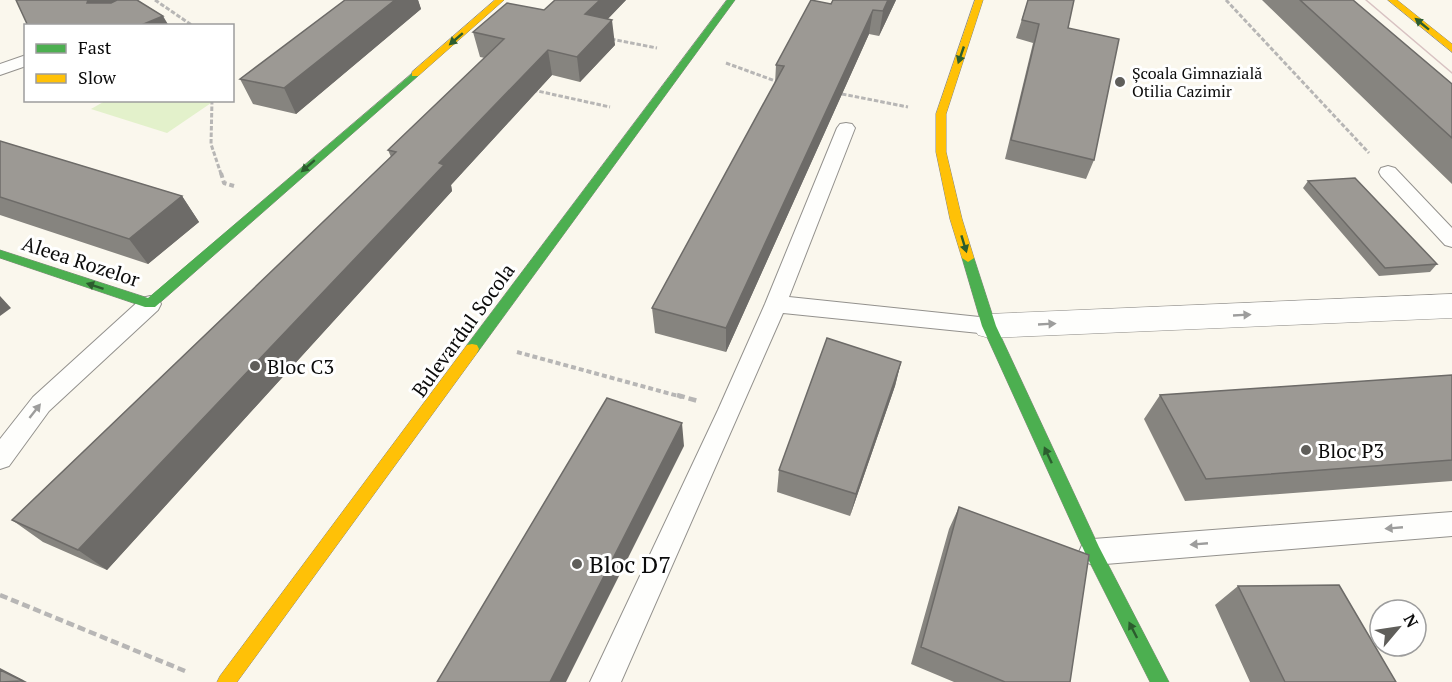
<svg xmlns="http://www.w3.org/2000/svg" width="1452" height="682" font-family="'PT Serif',serif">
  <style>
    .green { fill: #e3f1cb }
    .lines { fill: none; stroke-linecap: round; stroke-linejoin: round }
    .lane-casing { stroke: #93918d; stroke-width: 2 }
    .street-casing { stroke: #93918d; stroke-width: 1 }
    .fast-casing { stroke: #898883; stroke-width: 1 }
    .slow-casing { stroke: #898883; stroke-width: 1 }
    .path-far2 { stroke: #b7b6b5; stroke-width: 3; stroke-dasharray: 4.5 2; stroke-linecap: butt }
    .path-far1 { stroke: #b7b6b5; stroke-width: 4; stroke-dasharray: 5 3; stroke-linecap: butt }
    .path { stroke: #b7b6b5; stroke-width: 4.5; stroke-dasharray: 8 4; stroke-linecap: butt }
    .lane { fill: #fefefc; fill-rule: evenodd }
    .street { fill: #fefefc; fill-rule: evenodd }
    .fast { fill: #4caf50; fill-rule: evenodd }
    .slow { fill: #ffc107; fill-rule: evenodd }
    .tram { stroke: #d8c2c2; stroke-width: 1.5 }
    .wall { fill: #86847f }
    .shaded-wall { fill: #6d6b68 }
    .building { fill: #9c9994; stroke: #6d6b68; stroke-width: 1.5 }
    .oneway { fill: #2c5d2e }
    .oneway2 { fill: #9d9d9c }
    .poi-dot { fill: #5f5e5a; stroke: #fff; stroke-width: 2 }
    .labels { text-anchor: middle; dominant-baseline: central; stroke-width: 6; stroke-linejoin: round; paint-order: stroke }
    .far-poi-label { font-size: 16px; fill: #0b0b0b; stroke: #fff; text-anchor: start }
    .street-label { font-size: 20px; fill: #0b0b0b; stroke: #fff }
    .poi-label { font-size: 20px; fill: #0b0b0b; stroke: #fff; text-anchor: start }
    .near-poi-label { font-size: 24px; fill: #0b0b0b; stroke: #fff; text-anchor: start }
  </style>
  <rect width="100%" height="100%" fill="#faf7ed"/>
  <path class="green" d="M105,101V100L214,101L167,133L91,109Z"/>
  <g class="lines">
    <g class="lane-casing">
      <path id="lane" d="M26,55V66L0,75V64Z
        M846,123L852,124L855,128L789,297L989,318L997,320L1000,326L997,332L989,334L783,313L621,682H590L718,410L765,304L837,128L840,124Z
        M1388,166L1395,168L1452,228V247L1445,245L1381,176L1379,172L1381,168Z
        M150,296L158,298L161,304L158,310L49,411L9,466L0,469V439L33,397L142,298Z
        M1452,512V536L1093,565L1083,561L1079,552L1083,543L1093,539Z"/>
    </g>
    <g class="street-casing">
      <path id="street" d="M1452,294V318L989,338L978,335L973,326L978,317L989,314Z"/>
    </g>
    <g class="fast-casing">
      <path id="fast" d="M727,0H735L477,353H467L465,349L467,345Z
        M415,71L420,74L418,76L155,307H145L0,258V250L148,298Z
        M968,254L974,258L996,326L1099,547L1169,682H1150L1087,557L982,326L962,258Z"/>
    </g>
    <g class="slow-casing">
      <path id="slow" d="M495,0H504L418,76H412V72Z
        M975,0H983L946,114V152L962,219L974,258L968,262L962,258L950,219L936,152V114Z
        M1388,0H1397L1452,44V52Z
        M472,344L477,345L479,349L477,353L237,682H217L220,676L467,345Z"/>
    </g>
    <path class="path-far2" d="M155,0L193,26
      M1226,0L1369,153
      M611,39L657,48
      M726,63L778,82
      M533,90L610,107
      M842,94L908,107
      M212,100L211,144L221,174"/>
    <path class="path-far1" d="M221,173L224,183L234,186
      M517,352L682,397"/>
    <path class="path" d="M677,395L698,401
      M0,595L185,671"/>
    <use href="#lane" class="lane"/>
    <use href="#street" class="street"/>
    <use href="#fast" class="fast"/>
    <use href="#slow" class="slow"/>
    <path class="tram" d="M1366,0L1452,73"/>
  </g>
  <path class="wall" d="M345,0H418L421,9L296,114L253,104L240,79Z
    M555,0H626L607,19L615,45L580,82L552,75L451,185L452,191L107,570L43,542L12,520L391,157L388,150L485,58L480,57L473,32L544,10Z
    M896,0L879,36L869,34L726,352L655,333L652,308L775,84L776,65L831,4Z
    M1028,0L1068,28L1094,160L1086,179L1005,159L1033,43L1016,38Z
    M1262,0H1353L1452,84V184Z
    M0,141L182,196L199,222L148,264L0,215Z
    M1308,181L1437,264L1430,272L1379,276L1303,188Z
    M901,362L895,386L850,516L777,492L779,470Z
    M1452,375V481L1185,501L1144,419L1160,395Z
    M959,507L1070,682H954L911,664L949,529Z
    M1238,586L1396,682H1250L1215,605Z"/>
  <path class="shaded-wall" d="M88,0H127L103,24L87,3Z
    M395,0H418L421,9L296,114L284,88Z
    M600,0H626L589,39L585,14Z
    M888,0H896L879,36L883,11Z
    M873,10L869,34L726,352V328Z
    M163,16L169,26H139Z
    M612,20L615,45L580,82L577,57Z
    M548,50L552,75L451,185L452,191L107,570L78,550L439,163Z
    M182,196L199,222L148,264L129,239Z
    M0,296L11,308L0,316Z
    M901,362L895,386L850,516L856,494Z
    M682,423L684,446L566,682H550Z
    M0,668L27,682H22L0,670Z"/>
  <path class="building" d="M16,0H88L87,3H111L117,0H137L163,16L139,26H28Z
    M345,0H395L284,88L240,79Z
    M555,0H600L585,14L612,20L577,57L548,50L439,163L444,165L78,550L12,520L396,152L388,150L504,39L473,32L507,3L544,10Z
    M811,0L831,4L833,0H888L883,11L873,10L726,328L652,308L784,66L776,65Z
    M1028,0H1074L1068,28L1119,39L1094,160L1011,140L1039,24L1022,20Z
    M1300,0H1353L1452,84V138Z
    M0,141L182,196L129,239L0,197Z
    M1355,178L1437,264L1385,268L1308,181Z
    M827,338L901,362L856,494L779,470Z
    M1452,375V460L1206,479L1160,395Z
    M607,398L682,423L550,682H437Z
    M959,507L1089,555L1070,682H1005L921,647Z
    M1339,585L1396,682H1285L1238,586Z
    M0,670L23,681L0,682Z"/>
  <defs><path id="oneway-solid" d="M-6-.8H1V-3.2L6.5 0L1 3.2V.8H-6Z" transform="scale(1.5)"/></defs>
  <g class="oneway">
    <use href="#oneway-solid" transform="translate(1422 24) rotate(-141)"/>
    <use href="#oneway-solid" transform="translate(456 39) rotate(139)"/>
    <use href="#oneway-solid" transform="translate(961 55) rotate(109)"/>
    <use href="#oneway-solid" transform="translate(308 166) rotate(139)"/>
    <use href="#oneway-solid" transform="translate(964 244) rotate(73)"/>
    <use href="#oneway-solid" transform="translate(95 286) rotate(-162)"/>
    <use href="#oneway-solid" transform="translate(1048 455) rotate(-115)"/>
    <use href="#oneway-solid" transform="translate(1133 630) rotate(-117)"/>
  </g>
  <g class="oneway2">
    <use href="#oneway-solid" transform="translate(1242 315) rotate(-3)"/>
    <use href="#oneway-solid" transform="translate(1047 324) rotate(-3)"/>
    <use href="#oneway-solid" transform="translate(35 411) rotate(-52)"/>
    <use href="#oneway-solid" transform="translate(1394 528) rotate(175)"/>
    <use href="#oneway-solid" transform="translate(1199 544) rotate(175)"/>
  </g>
  <g class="poi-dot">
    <circle cx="1120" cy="82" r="6"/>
    <circle cx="255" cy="366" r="6"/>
    <circle cx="1306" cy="450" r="6"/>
    <circle cx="577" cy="564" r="6"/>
  </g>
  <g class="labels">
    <g class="far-poi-label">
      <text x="1132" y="73">Școala Gimnazială<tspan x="1132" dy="18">Otilia Cazimir</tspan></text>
    </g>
    <g class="street-label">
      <text transform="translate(81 261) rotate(18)">Aleea Rozelor</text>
      <text transform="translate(463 330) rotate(-54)">Bulevardul Socola</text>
    </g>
    <g class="poi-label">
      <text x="267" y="366">Bloc C3</text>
      <text x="1318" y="450">Bloc P3</text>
    </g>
    <g class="near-poi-label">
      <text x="589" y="564">Bloc D7</text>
    </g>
  </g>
  <rect x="24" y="24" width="210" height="78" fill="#ffffff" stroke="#9d9d9d" stroke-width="1.5"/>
  <rect x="36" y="44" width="30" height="9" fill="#4caf50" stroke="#9d9d9d" stroke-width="1.5"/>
  <text x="78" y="54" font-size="18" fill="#0b0b0b">Fast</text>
  <rect x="36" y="74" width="30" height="9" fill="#ffc107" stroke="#9d9d9d" stroke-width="1.5"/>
  <text x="78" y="84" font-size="18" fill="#0b0b0b">Slow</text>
  <g transform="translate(1398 628) rotate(61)"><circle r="28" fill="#ffffff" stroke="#9d9d9d" stroke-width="1.5"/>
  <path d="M0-4.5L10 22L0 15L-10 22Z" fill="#5f5e5a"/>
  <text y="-9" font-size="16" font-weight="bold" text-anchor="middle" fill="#0b0b0b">N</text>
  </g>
</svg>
